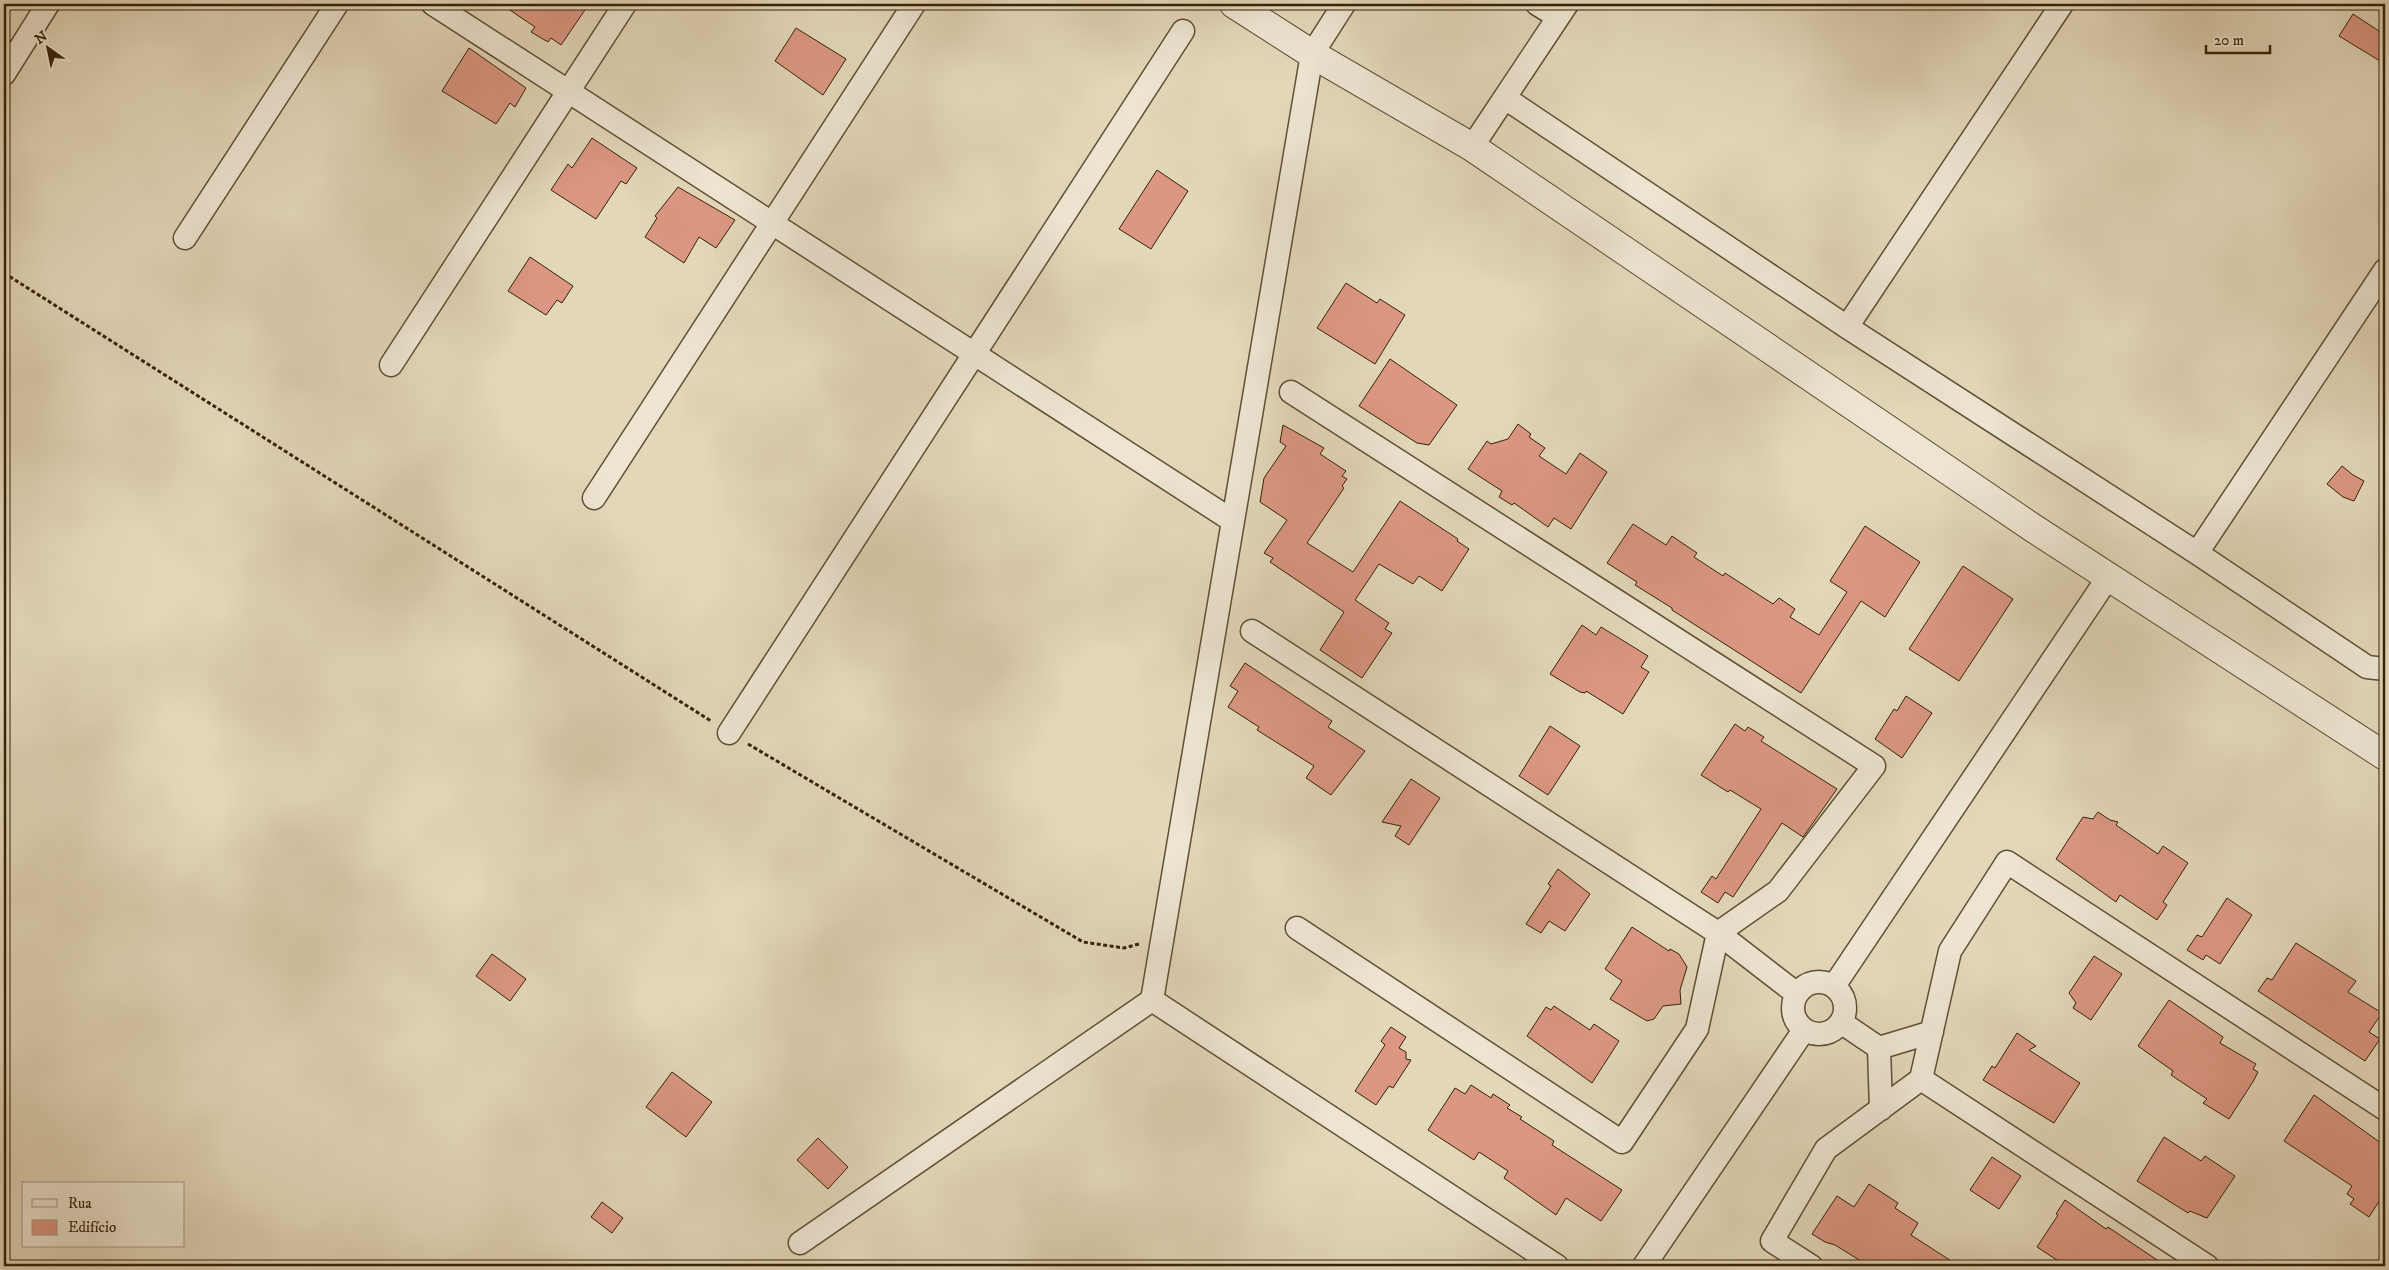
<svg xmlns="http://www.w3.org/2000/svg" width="2389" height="1270" font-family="'IM FELL DW Pica',serif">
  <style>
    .building { fill: #db9782; stroke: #352306 }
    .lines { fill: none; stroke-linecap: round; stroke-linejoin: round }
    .minor-casing { stroke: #605033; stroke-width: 25 }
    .tertiary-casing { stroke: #605033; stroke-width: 30 }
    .path { stroke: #352306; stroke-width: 3; stroke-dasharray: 4 2.5; stroke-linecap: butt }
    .minor { stroke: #ede5d2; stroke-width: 22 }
    .tertiary { stroke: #ede5d2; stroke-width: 28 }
  </style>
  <rect width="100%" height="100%" fill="#e3d7ba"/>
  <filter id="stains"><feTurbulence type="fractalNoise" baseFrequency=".004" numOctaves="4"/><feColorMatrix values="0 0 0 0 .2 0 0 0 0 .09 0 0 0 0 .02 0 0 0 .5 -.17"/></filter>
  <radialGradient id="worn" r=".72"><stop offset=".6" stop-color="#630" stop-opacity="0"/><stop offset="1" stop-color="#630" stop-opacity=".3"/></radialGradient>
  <path class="building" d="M501,4H589L561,45L551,38L548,42L531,32L535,27Z
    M2353,14L2385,35V64L2339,36Z
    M796,28L846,59L823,95L775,61Z
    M469,48L526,88L515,107L510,103L496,124L442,91Z
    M592,138L637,168L626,184L621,181L596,219L551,190L568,164L572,168Z
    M1157,170L1188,191L1151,249L1119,229Z
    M678,187L735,220L716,248L699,237L684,263L645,237L657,218L655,216Z
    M530,257L573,286L562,303L557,300L546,315L508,291Z
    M1346,283L1377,303L1380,299L1405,315L1375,364L1317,328Z
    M1390,359L1457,405L1429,445L1417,443L1359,406Z
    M1518,424L1531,434L1529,437L1545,448L1539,456L1566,474L1580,453L1607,472L1571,529L1554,518L1548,527L1514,503L1512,505L1499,497L1502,491L1468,469L1487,441L1491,444L1508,439Z
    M1283,425L1324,448L1320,454L1346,471L1342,476L1347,479L1342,486L1344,488L1307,543L1353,572L1400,501L1458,539L1457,541L1469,549L1442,591L1419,576L1413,584L1379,564L1355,600L1389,623L1385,629L1392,633L1362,678L1320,650L1344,612L1270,562L1273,558L1264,553L1287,520L1260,502L1264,478L1286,446L1280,442Z
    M2342,466L2353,475L2364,481L2354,501L2343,497L2327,484Z
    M1633,524L1666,545L1672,536L1697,553L1694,557L1723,576L1725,573L1773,604L1779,598L1795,609L1790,617L1819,635L1847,592L1830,581L1865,526L1920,562L1885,617L1861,601L1801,693L1672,610V608L1635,585L1637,582L1607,563Z
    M1963,566L2013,599L1959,681L1909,649Z
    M1582,625L1596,635L1601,627L1648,656L1641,667L1649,672L1623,714L1586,691L1585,693L1580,692L1550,674Z
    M1245,663L1332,721L1328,727L1365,751L1331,795L1306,778L1314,766L1257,730L1259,727L1228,707L1238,691L1230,686Z
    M1906,696L1932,713L1902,758L1875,739L1894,709L1897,711Z
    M1735,724L1745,731L1748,727L1764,737L1761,741L1837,789L1803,837L1782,823L1733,897L1725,892L1718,903L1701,892L1712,876L1716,879L1761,809L1730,790L1728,792L1701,775Z
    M1550,726L1580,746L1548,795L1519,776Z
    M1411,779L1440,798L1409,845L1395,836L1401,826L1382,822Z
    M2098,812L2110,820L2118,822L2116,825L2158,854L2163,846L2188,863L2163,902L2167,905L2157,920L2120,895L2116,902L2056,859L2083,817L2093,819Z
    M1558,869L1590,894L1565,931L1549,921L1541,933L1526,924L1551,886L1548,884Z
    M2227,898L2252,915L2220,964L2206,955L2203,960L2187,950L2197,935L2202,937Z
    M1632,927L1669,951L1670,949L1679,954L1687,967L1680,990L1681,1004L1663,1006L1654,1019L1647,1021L1610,999L1622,981L1605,969Z
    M2296,943L2356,981L2348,992L2382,1013L2369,1032L2380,1039L2365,1061L2258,991L2267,978L2272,980Z
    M492,954L526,979L510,1001L476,976Z
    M2094,956L2122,974L2091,1020L2073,1008L2076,1003L2069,993Z
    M2169,1000L2223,1037L2220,1043L2256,1064L2253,1069L2258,1072L2254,1080L2229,1119L2203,1103L2207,1099L2171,1075L2173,1071L2138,1046Z
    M1554,1006L1590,1030L1594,1024L1619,1041L1592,1083L1527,1036L1546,1007L1551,1010Z
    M1391,1027L1406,1037L1399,1048L1406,1052V1059L1411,1060L1393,1088L1389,1086L1376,1105L1355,1091L1385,1045L1381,1041Z
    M2017,1033L2036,1046L2029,1050L2080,1083L2054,1123L1983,1080L1992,1066L1995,1068Z
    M672,1072L712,1102L686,1137L646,1107Z
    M1471,1085L1491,1098L1493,1094L1510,1105L1507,1108L1522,1117L1520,1119L1554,1141L1552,1145L1622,1190L1601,1221L1566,1198L1556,1215L1504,1178L1508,1171L1479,1152L1474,1160L1428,1130L1455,1088L1465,1094Z
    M2314,1095L2385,1146V1192L2369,1217L2350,1204L2354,1199L2347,1194L2352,1186L2284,1141Z
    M2164,1137L2201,1161L2205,1156L2235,1176L2207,1218L2190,1211L2188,1213L2137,1181Z
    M818,1138L848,1167L828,1189L797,1160Z
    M1992,1157L2021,1176L1999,1209L1970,1190Z
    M1869,1184L1898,1203L1895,1208L1918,1223L1911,1235L1959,1266H1869L1835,1245L1825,1242L1812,1234L1837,1196L1854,1207Z
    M2065,1200L2106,1229L2108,1227L2166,1266H2066L2037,1247L2058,1215L2056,1214Z
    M602,1202L623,1218L612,1233L591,1217Z"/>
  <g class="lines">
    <g class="minor-casing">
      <path id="minor" d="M433,4L1233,521
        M1537,4L1558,17
        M4,74L48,4
        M1505,98L1847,327L2197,553L2367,667L2385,669
        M1472,147L1567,4
        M185,238L337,4
        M1847,327L2062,4
        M391,365L625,4
        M1291,392L1874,766L1778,891L1718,933L1697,1029L1622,1142L1297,928
        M594,498L914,4
        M2197,553L2385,270
        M1252,631L1718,933L1797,994
        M729,733L1183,31
        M1793 1008a26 26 0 1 1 52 0a26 26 0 1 1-52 0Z
        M1834,986L2109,576
        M1152,1000L1557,1266
        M1842,1023L1879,1048
        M1879,1048L1881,1109
        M1879,1048L1932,1032
        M1921,1079L2207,1266
        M800,1243L1152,1000L1312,54L1344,4
        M1644,1266L1804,1030
        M1811,1266L1772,1241L1826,1149L1921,1079L1950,951L2007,862L2385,1109"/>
    </g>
    <g class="tertiary-casing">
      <path id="tertiary" d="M1234,4L1312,54L1472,147L2033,528L2385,756"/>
    </g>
    <path class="path" d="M4,273L711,721
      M748,744L1083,942L1124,948L1139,944"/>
    <use href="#minor" class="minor"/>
    <use href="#tertiary" class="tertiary"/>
  </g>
  <rect width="2389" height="1270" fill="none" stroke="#e3d7ba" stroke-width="20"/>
  <rect x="5" y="5" width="2379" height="1260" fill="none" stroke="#352306" stroke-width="2.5"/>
  <rect x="10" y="10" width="2369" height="1250" fill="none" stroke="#352306"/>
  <rect x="22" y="1182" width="162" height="65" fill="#ede5d2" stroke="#a39780"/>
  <rect x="32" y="1199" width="25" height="8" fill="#ede5d2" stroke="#a39780"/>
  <text x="68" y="1208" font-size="15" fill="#352306">Rua</text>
  <rect x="32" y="1220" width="25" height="15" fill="#db9782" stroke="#a39780"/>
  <text x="68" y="1232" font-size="15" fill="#352306">Edifício</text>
  <g transform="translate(48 48) rotate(327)" stroke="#ede5d2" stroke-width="4" paint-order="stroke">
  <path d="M0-4L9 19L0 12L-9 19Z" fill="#352306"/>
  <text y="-8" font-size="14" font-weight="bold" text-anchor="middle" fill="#352306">N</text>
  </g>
  <path d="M2206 45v8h64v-8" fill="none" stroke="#352306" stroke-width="2.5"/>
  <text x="2214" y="45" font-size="15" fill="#352306" stroke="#ede5d2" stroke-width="4" paint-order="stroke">20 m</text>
  <rect width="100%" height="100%" filter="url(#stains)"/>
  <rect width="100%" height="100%" fill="url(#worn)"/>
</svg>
